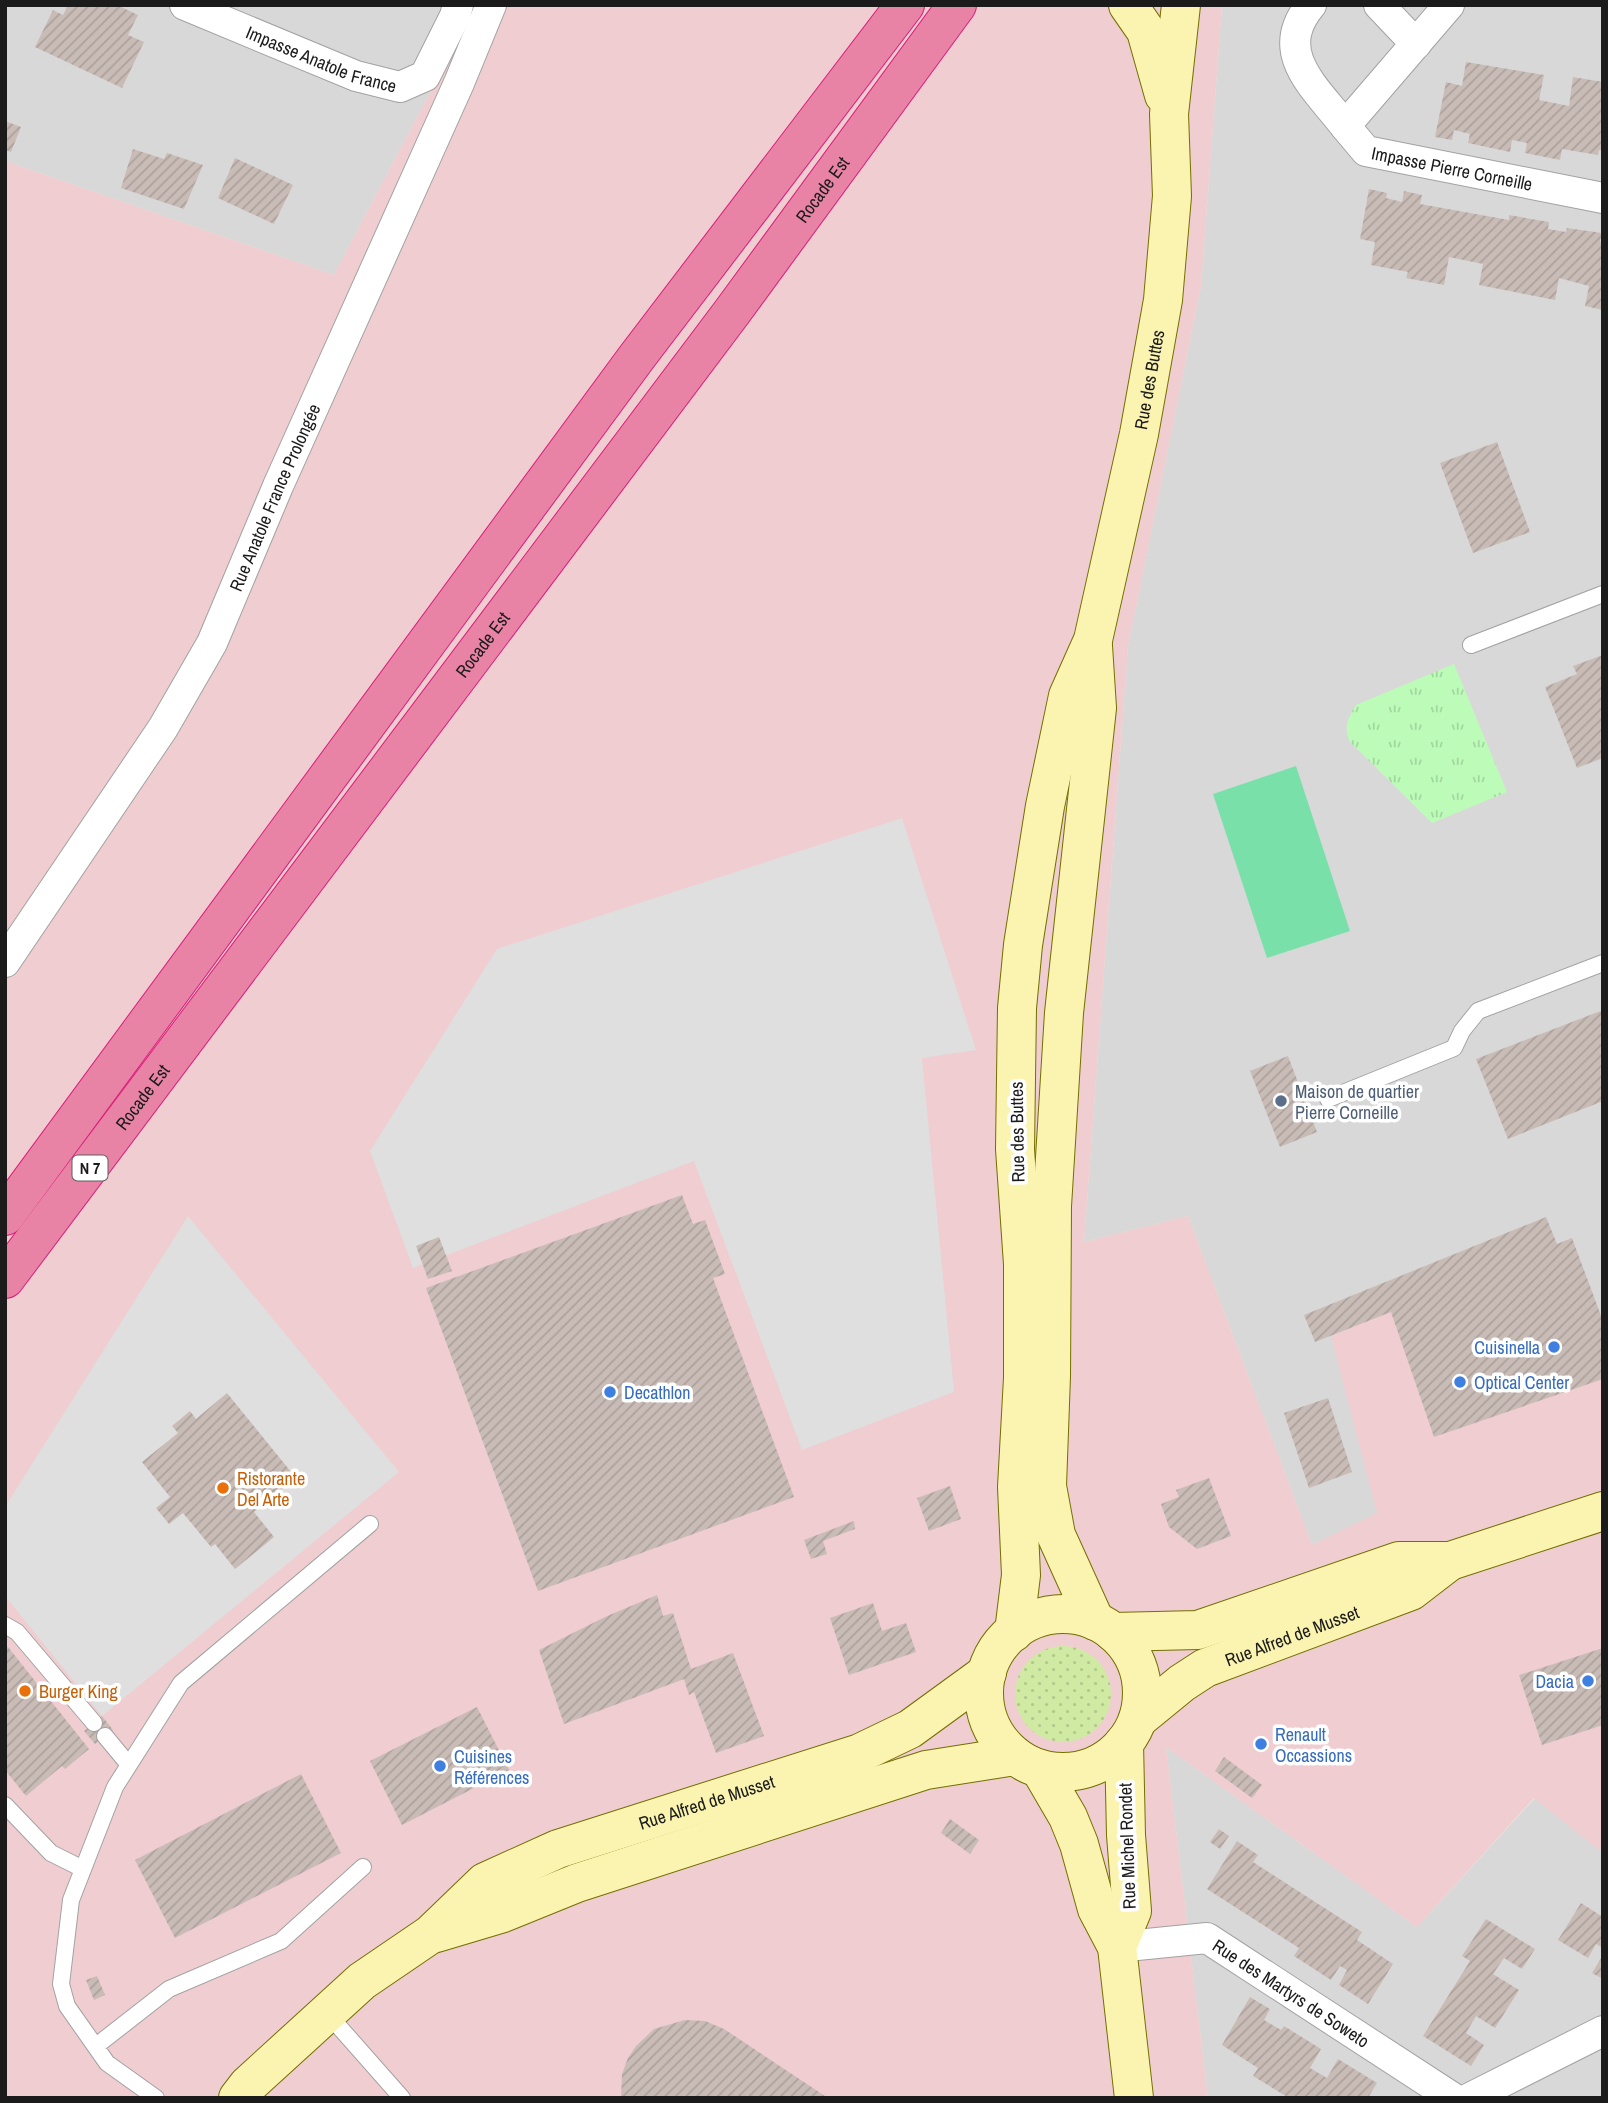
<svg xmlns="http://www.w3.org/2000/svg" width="1608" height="2103" font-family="'Archivo Narrow',sans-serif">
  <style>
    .residential { fill: #d9d8d8 }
    .commercial { fill: #efcdd1 }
    .grass { fill: url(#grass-dots) }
    .park { fill: url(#park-tufts) }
    .pitch { fill: #7ae0a9 }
    .parking { fill: #dfdfdf }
    .building { fill: url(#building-hatch) }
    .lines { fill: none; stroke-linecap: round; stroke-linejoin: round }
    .lane-casing { stroke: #a2a2a2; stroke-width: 18 }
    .street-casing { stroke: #a2a2a2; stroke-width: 32 }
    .secondary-casing { stroke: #736f01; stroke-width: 40 }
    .highway-casing { stroke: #db1d7a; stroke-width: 40 }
    .lane { stroke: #fff; stroke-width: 16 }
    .street { stroke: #fff; stroke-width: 30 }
    .secondary { stroke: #fbf4b0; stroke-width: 38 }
    .highway { stroke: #e983a5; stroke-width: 38 }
    .service-dot { fill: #5c6f8a; stroke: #fff; stroke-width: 2.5 }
    .shop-dot { fill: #3f7fe0; stroke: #fff; stroke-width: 2.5 }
    .food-dot { fill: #e8710a; stroke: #fff; stroke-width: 2.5 }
    .labels { text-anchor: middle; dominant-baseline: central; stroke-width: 7; stroke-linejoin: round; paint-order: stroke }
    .shield { fill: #fff; stroke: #5f5f5f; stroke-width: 2 }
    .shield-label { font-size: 16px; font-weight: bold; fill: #1b1b1b }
    .street-label { font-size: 18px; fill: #1b1b1b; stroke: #fff }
    .service-label { font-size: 18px; fill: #4e5e75; stroke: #fff; text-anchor: start }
    .shop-label { font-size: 18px; fill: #366cbe; stroke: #fff; text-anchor: start }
    .food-label { font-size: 18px; fill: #c56008; stroke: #fff; text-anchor: start }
  </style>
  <defs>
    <pattern id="grass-dots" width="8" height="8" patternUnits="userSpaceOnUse" patternTransform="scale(1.75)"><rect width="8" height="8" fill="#d0eaa3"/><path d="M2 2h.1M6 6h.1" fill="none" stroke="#b2c88c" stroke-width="1.8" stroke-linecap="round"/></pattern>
    <pattern id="park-tufts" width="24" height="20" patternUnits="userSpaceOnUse" patternTransform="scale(1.75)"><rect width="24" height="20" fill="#bdfbb9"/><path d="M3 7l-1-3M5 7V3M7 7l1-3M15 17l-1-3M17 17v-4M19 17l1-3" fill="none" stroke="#a2d79e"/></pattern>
    <pattern id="building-hatch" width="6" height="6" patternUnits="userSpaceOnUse" patternTransform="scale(1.75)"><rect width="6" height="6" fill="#c9bcb6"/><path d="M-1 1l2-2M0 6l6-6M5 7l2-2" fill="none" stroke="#aca19c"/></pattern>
  </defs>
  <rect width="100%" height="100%" fill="#ede7e0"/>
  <path class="residential" d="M5,5H476L334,275L5,161Z
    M1222,5H1603V1323L1377,1514L1312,1545L1188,1216L1084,1242L1128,646L1201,286Z
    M1166,1747L1417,1927L1535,1798L1599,1850L1603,1845V2098H1208Z"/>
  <path class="commercial" d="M476,5H1222L1201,286L1128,646L1084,1242L1188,1216L1312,1545L1377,1513L1331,1336L1572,1238L1603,1323V1845L1599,1850L1534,1798L1417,1927L1166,1747L1208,2098H5V161L334,275Z"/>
  <path class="grass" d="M1015 1694a48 48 0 1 1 96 0a48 48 0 1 1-96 0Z"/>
  <path class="park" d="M1454,664L1507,792L1432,823L1350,742C1343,727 1348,718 1356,705Z"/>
  <path class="pitch" d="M1296,766L1350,931L1267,958L1213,794Z"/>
  <path class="parking" d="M902,818L976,1050L922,1058L954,1392L802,1450L694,1161L413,1268L370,1151L497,949Z
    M188,1216L399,1472L102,1716L5,1596V1507Z"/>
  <path class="building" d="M68,5H117L138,15L128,35L144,42L122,88L35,47L53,10L63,15Z
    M1466,62L1544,75L1539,100L1569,106L1573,77L1603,82V151L1599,150L1598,155L1562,149L1560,160L1525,153L1527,143L1512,140L1510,152L1468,143L1470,134L1454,130L1452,140L1435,137L1446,82L1462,86Z
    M5,121L21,127L11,152L5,150Z
    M133,149L164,159L167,153L203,165L184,209L121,188Z
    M235,158L293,185L274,224L218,198Z
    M1369,189L1387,193L1386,198L1402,202L1404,191L1422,195L1420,204L1509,220V215L1549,222L1548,229L1566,232L1567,228L1602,233L1600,242L1603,243V310L1585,306L1589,286L1559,278L1555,300L1479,285L1483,264L1449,257L1444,285L1406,278L1408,272L1371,265L1375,242L1360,239Z
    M1497,442L1530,532L1473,553L1440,463Z
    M1603,655V758L1577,768L1545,687L1577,674L1573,666Z
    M1603,1010V1101L1508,1139L1476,1059Z
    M1288,1056L1317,1132L1280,1147L1250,1071Z
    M682,1195L693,1224L705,1220L725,1274L713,1278L794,1497L538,1591L426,1288Z
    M1546,1217L1557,1244L1572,1238L1603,1321V1379L1434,1437L1391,1312L1315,1342L1304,1315Z
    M439,1237L452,1271L428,1279L416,1246Z
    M227,1393L296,1478L254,1512L274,1537L235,1569L215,1544L211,1547L183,1513L169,1524L156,1508L170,1497L142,1462L178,1433L172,1426L190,1411L196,1419Z
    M1328,1398L1352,1472L1309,1488L1284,1413Z
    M1209,1478L1231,1536L1197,1549L1169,1527L1161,1504L1179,1497L1176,1490Z
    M950,1486L961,1519L929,1531L917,1498Z
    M854,1521L855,1529L823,1541L827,1554L811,1559L804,1540Z
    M657,1595L663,1616L673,1613L691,1669L733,1653L764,1736L716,1753L694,1692L689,1695L684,1679L564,1724L539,1650L605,1617Z
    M873,1603L882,1631L906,1623L916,1652L849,1675L830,1618Z
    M8,1647L89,1749L65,1769L62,1766L26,1796L5,1770V1649Z
    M1603,1648V1725L1542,1745L1519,1675Z
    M477,1707L509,1770L402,1825L370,1761Z
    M102,1716L113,1730L95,1744L84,1731Z
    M1224,1757L1262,1785L1252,1798L1215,1771Z
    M301,1774L341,1853L175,1938L135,1860Z
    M950,1819L979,1840L970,1854L941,1833Z
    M1219,1829L1229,1836L1220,1849L1210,1842Z
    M1237,1841L1258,1855L1253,1862L1362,1932L1357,1940L1393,1964L1368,2004L1339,1985L1347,1970L1340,1966L1331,1980L1294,1956L1299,1948L1207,1889Z
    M1581,1903L1603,1917V1948L1596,1944L1588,1958L1558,1940Z
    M1486,1919L1535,1949L1522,1969L1504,1958L1493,1974L1519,1990L1495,2028L1476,2016L1466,2033L1484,2045L1471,2066L1423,2036L1470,1961L1462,1956Z
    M1603,1955V1979L1592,1973Z
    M97,1976L105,1995L94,2000L86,1980Z
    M1250,1997L1270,2009L1264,2020L1281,2030L1284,2026L1321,2049L1310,2068L1327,2078L1338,2059L1377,2083L1368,2098H1289L1253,2076L1258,2068L1222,2045Z
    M685,2020L705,2021L724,2029L828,2098H621L622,2074L628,2058L636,2046L654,2029Z"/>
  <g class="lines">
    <g class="lane-casing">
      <path id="lane" d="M1471,645L1603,594
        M1328,1099L1454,1048L1462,1031L1478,1011L1603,963
        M5,1625L17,1632L94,1723
        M105,1736L129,1765
        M5,1805L51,1853L83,1869
        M327,2013L402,2098
        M96,2046L169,1989L281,1941L363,1867
        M156,2098L107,2063L67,2006L61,1984L71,1900L115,1787L181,1683L370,1524"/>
    </g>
    <g class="street-casing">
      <g id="street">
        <path id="s1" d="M185,5L356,76L400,87L425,76L455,16L458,5"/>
        <path d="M1311,5C1271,53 1316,88 1345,126"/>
        <path d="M1379,5L1416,44"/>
        <path id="s2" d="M1449,5L1345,126L1366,151L1603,198"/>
        <path id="s3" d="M5,962L163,728L212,643L278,486L459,83L491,5"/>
        <path id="s4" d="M1117,1947L1207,1938L1453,2098"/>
        <path d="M1470,2098L1603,2031"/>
      </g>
    </g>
    <g class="secondary-casing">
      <g id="secondary">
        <path d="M1128,5L1146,31L1164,95"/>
        <path d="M1093,646L1097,708L1064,1013L1052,1206L1051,1376L1047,1486L1056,1535L1095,1621"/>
        <circle cx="1063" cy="1693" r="79"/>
        <path id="s5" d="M1014,1632L1021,1575L1017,1487L1023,1378V1264L1015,1149L1017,1008L1023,945L1045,806L1068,696L1093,640L1139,434L1163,300L1172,196L1169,114L1181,5"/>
        <path d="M1113,1632L1198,1630L1399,1561H1450L1603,1511"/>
        <path id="s6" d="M1138,1719L1182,1683L1205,1668L1411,1591L1450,1561"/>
        <path d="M1040,1769L1068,1817L1079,1844L1097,1909L1117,1947L1134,2098"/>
        <path d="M436,1933L503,1913L577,1883L926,1770L1015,1756"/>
        <path d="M1117,1947L1132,1911L1126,1835L1124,1743"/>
        <path id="s7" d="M238,2098L248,2085L362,1981L431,1934L485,1882L558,1849L860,1753L910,1729L987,1673"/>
      </g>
    </g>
    <g class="highway-casing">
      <g id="highway">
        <path d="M5,1216L636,358L905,5"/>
        <path id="s8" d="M5,1279L732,312L957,5"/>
      </g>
    </g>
    <use href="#lane" class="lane"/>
    <use href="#street" class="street"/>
    <use href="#secondary" class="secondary"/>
    <use href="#highway" class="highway"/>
  </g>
  <circle class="service-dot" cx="1281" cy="1101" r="7"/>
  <g class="shop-dot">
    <circle cx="1554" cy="1347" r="7"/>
    <circle cx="1460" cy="1382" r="7"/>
    <circle cx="610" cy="1392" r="7"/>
    <circle cx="1588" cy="1681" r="7"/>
    <circle cx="1261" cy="1744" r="7"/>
    <circle cx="440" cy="1766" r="7"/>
  </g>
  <g class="food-dot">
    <circle cx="223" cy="1488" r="7"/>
    <circle cx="25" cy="1691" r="7"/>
  </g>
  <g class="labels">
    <rect class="shield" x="72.5" y="1155.5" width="35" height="25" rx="5"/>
    <g class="shield-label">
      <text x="90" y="1168">N 7</text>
    </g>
    <g class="street-label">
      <text stroke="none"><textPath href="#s1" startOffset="147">Impasse Anatole France</textPath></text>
      <text stroke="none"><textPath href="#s2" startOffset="280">Impasse Pierre Corneille</textPath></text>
      <text stroke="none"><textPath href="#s8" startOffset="1362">Rocade Est</textPath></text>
      <text stroke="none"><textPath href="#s5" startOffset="1269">Rue des Buttes</textPath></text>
      <text stroke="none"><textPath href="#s3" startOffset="539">Rue Anatole France Prolongée</textPath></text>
      <text stroke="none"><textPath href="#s8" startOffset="794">Rocade Est</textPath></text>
      <text stroke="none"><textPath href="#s8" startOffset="228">Rocade Est</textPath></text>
      <text transform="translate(1017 1132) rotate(-91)">Rue des Buttes</text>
      <text stroke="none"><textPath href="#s6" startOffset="177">Rue Alfred de Musset</textPath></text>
      <text stroke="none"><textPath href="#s7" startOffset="565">Rue Alfred de Musset</textPath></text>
      <text transform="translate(1127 1846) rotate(-92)">Rue Michel Rondet</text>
      <text stroke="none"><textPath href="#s4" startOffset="191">Rue des Martyrs de Soweto</textPath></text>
    </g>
    <g class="service-label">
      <text x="1295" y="1091">Maison de quartier<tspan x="1295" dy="21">Pierre Corneille</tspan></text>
    </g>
    <g class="shop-label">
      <text x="1540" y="1347" text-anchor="end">Cuisinella</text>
      <text x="1474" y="1382">Optical Center</text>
      <text x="624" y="1392">Decathlon</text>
      <text x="1574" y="1681" text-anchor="end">Dacia</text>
      <text x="1275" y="1734">Renault<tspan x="1275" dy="21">Occassions</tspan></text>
      <text x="454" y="1756">Cuisines<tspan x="454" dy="21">Références</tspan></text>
    </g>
    <g class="food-label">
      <text x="237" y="1478">Ristorante<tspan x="237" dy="21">Del Arte</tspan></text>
      <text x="39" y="1691">Burger King</text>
    </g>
  </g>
  <rect width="1608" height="2103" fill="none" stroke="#1b1b1b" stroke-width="14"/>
</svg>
